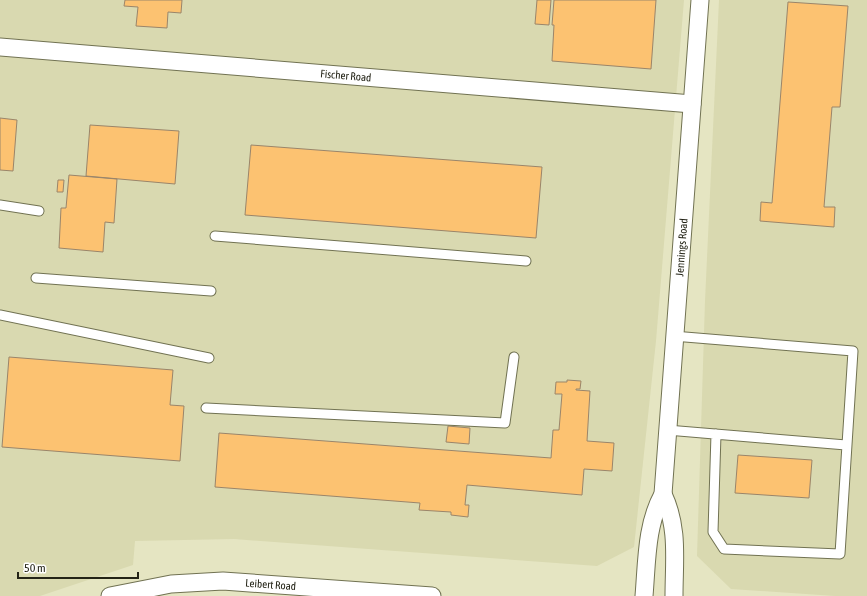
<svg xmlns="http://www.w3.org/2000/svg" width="867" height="596" font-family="'Asap Condensed',sans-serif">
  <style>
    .built { fill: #d9d9b0 }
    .building { fill: #fcc271; stroke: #9a856a }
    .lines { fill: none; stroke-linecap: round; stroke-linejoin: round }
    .lane-casing { stroke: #717252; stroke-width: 11 }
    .street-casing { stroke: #717252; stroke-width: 19 }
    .lane { stroke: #fff; stroke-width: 9 }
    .street { stroke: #fff; stroke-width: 17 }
    .labels { text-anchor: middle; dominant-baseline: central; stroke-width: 4; stroke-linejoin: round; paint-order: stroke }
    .street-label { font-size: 11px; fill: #232316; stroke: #fff }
  </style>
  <rect width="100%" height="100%" fill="#e5e5c2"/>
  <path class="built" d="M0,0H684L656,341L634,547L597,566L234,539L135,541L133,565L40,596H0Z
    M719,0H867V596H835L731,589L697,556L705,301Z"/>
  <path class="building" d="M125,0H182L181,13L168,12L167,28L136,26L138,7L124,6Z
    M537,0H551L549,25L535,24Z
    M554,0H656L651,69L552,61L554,25H552Z
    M788,2L848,6L840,107H832L824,207H835L834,227L760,221L761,202L772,203Z
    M0,118L17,120L13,171L0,170Z
    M90,125L179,131L175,184L86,176Z
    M251,145L542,167L536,238L245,215Z
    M69,175L117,179L114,223L105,222L103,252L59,248L61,208H66Z
    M58,180H64L63,192H57Z
    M9,357L173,370L170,405L184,406L180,461L2,447Z
    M567,380L581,381L580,389H576V390L590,391L587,441L614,443L612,471L584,469L582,495L467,485L465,505H469L468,517L451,515V512L419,510L420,503L215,487L219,433L551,458L553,430H559L562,394H555L556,382H567Z
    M448,426L470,428L469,444L446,442Z
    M738,455L812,460L809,498L735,493Z"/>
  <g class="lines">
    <g class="lane-casing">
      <path id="lane" d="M0,205L39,211
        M215,236L526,261
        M36,278L211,291
        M0,315L209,358
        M673,336L853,351L840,554L724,549L713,532L716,434
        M206,408L505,423L514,357
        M667,430L846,445"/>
    </g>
    <g class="street-casing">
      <g id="street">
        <path id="s1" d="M0,47L692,104"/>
        <path d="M663,494C679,528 674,560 674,596"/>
        <path id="s2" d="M110,596L171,584L223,581L432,596"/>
        <path id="s3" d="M644,596C647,561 646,525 663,494L700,0"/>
      </g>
    </g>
    <use href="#lane" class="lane"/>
    <use href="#street" class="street"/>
  </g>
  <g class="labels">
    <g class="street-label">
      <text stroke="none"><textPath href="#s1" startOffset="347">Fischer Road</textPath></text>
      <text stroke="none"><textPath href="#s3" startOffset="352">Jennings Road</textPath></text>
      <text stroke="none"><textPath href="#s2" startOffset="162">Leibert Road</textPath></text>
    </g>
  </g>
  <path d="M18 572v6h120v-6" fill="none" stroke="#232316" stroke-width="2"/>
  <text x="24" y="572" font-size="12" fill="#232316" stroke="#ffffff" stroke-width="3" paint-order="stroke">50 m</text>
</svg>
